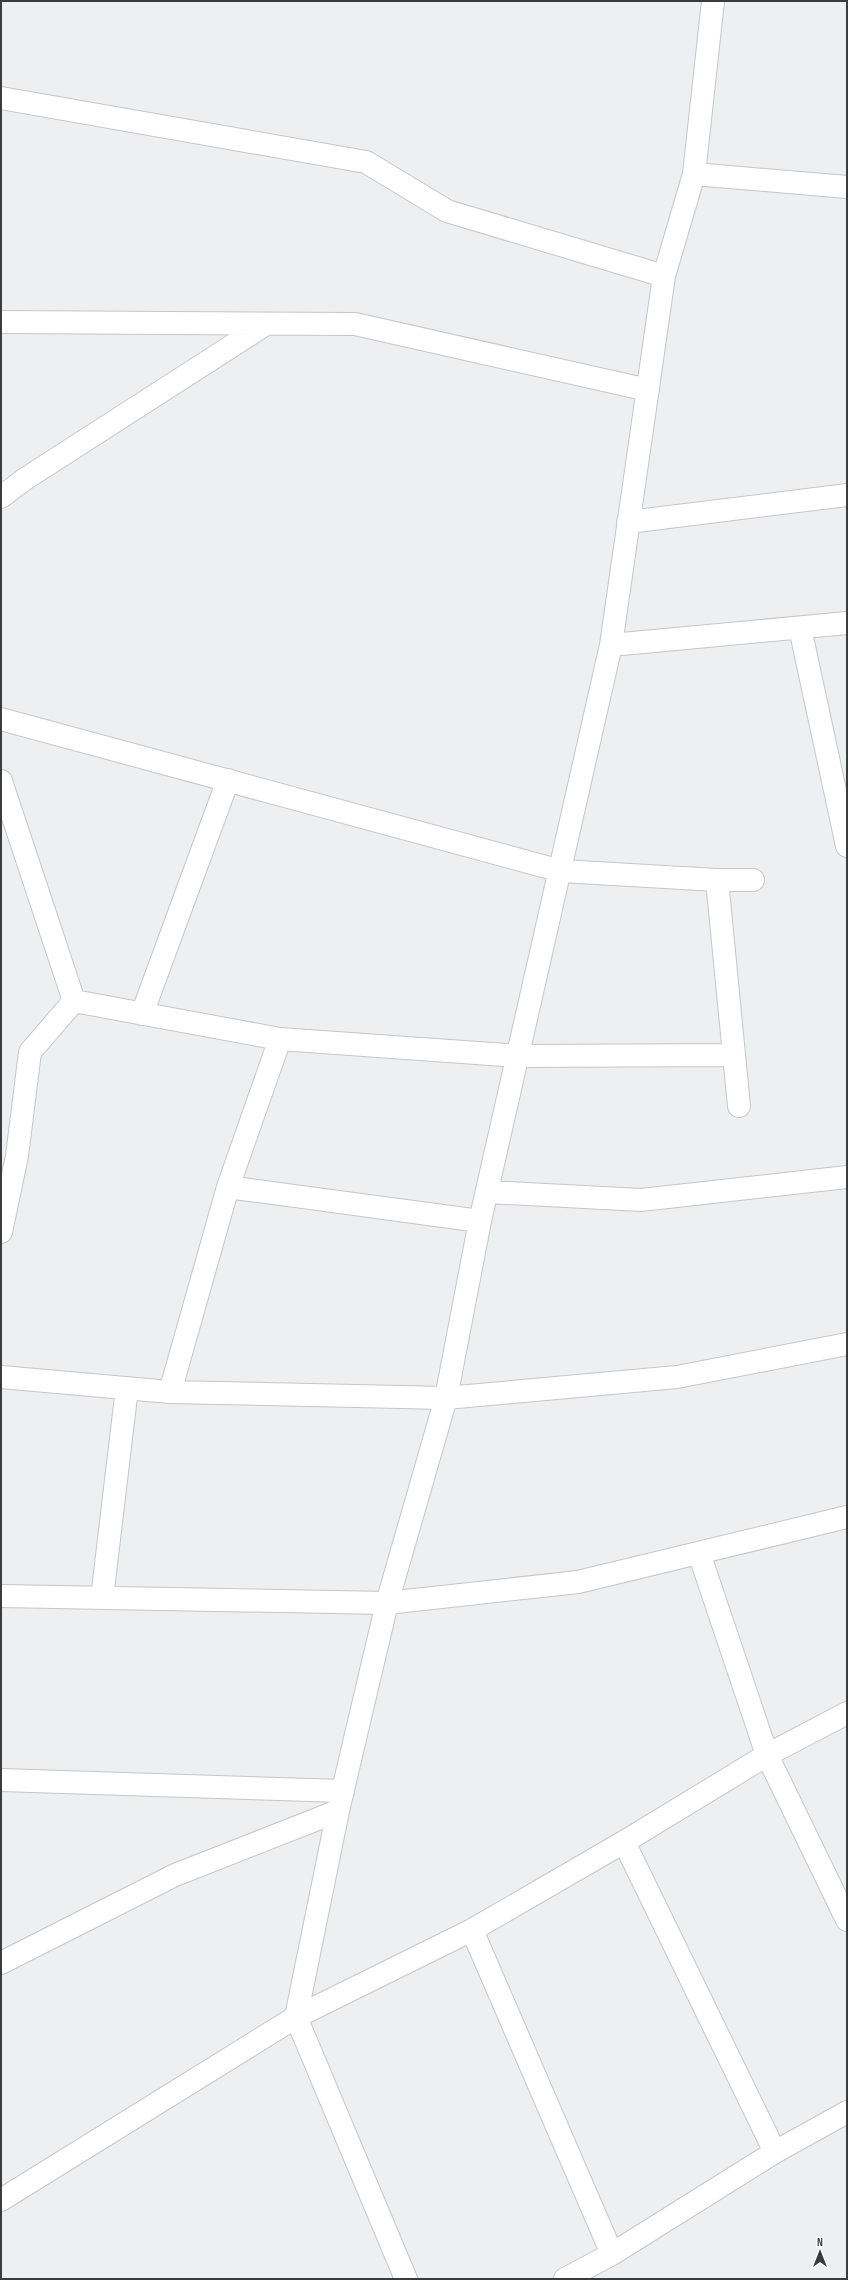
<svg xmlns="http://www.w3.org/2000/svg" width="848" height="2280" font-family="'Sofia Sans Condensed',sans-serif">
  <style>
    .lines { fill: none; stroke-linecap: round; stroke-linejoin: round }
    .minor-casing { stroke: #c5c6c8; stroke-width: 24 }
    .minor { stroke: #fff; stroke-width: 22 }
  </style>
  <rect width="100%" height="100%" fill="#edeff0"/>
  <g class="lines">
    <g class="minor-casing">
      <path id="minor" d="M1,98L366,162L447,211L664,276
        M694,174L847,187
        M1,322L355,324L648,390
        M1,497L25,479L266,324
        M628,522L847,495
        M800,628L847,846
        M611,645L664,276L694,174L713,1
        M1,719L561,871L717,880H753
        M1,781L74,1001L30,1052L17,1156L1,1232
        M717,880L739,1106
        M74,1001L280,1039L519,1056L734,1055
        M142,1014L228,780
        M228,1187L480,1221
        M487,1192L641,1200L847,1177
        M1,1377L170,1392L446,1398L677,1377L847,1344
        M170,1392L228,1187L280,1039
        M699,1553L767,1755L847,1920
        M1,1596L387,1603L578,1582L847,1517
        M102,1598L127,1388
        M1,1780L343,1791
        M624,1842L775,2152
        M472,1930L612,2254
        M1,1963L175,1875L338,1811
        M1,2200L296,2017L472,1930L624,1842L767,1755L847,1713
        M406,2279L296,2017L338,1811L387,1603L446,1398L480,1221L611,645L847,623
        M565,2279L612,2254L775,2152L847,2112"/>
    </g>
    <use href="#minor" class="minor"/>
  </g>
  <rect width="848" height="2280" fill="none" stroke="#3a3b3c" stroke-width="4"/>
  <g transform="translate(820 2252)" stroke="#fafcfe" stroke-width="3" paint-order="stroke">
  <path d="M0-3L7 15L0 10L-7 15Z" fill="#3a3b3c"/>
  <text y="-6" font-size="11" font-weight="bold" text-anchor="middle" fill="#3a3b3c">N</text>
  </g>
</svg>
